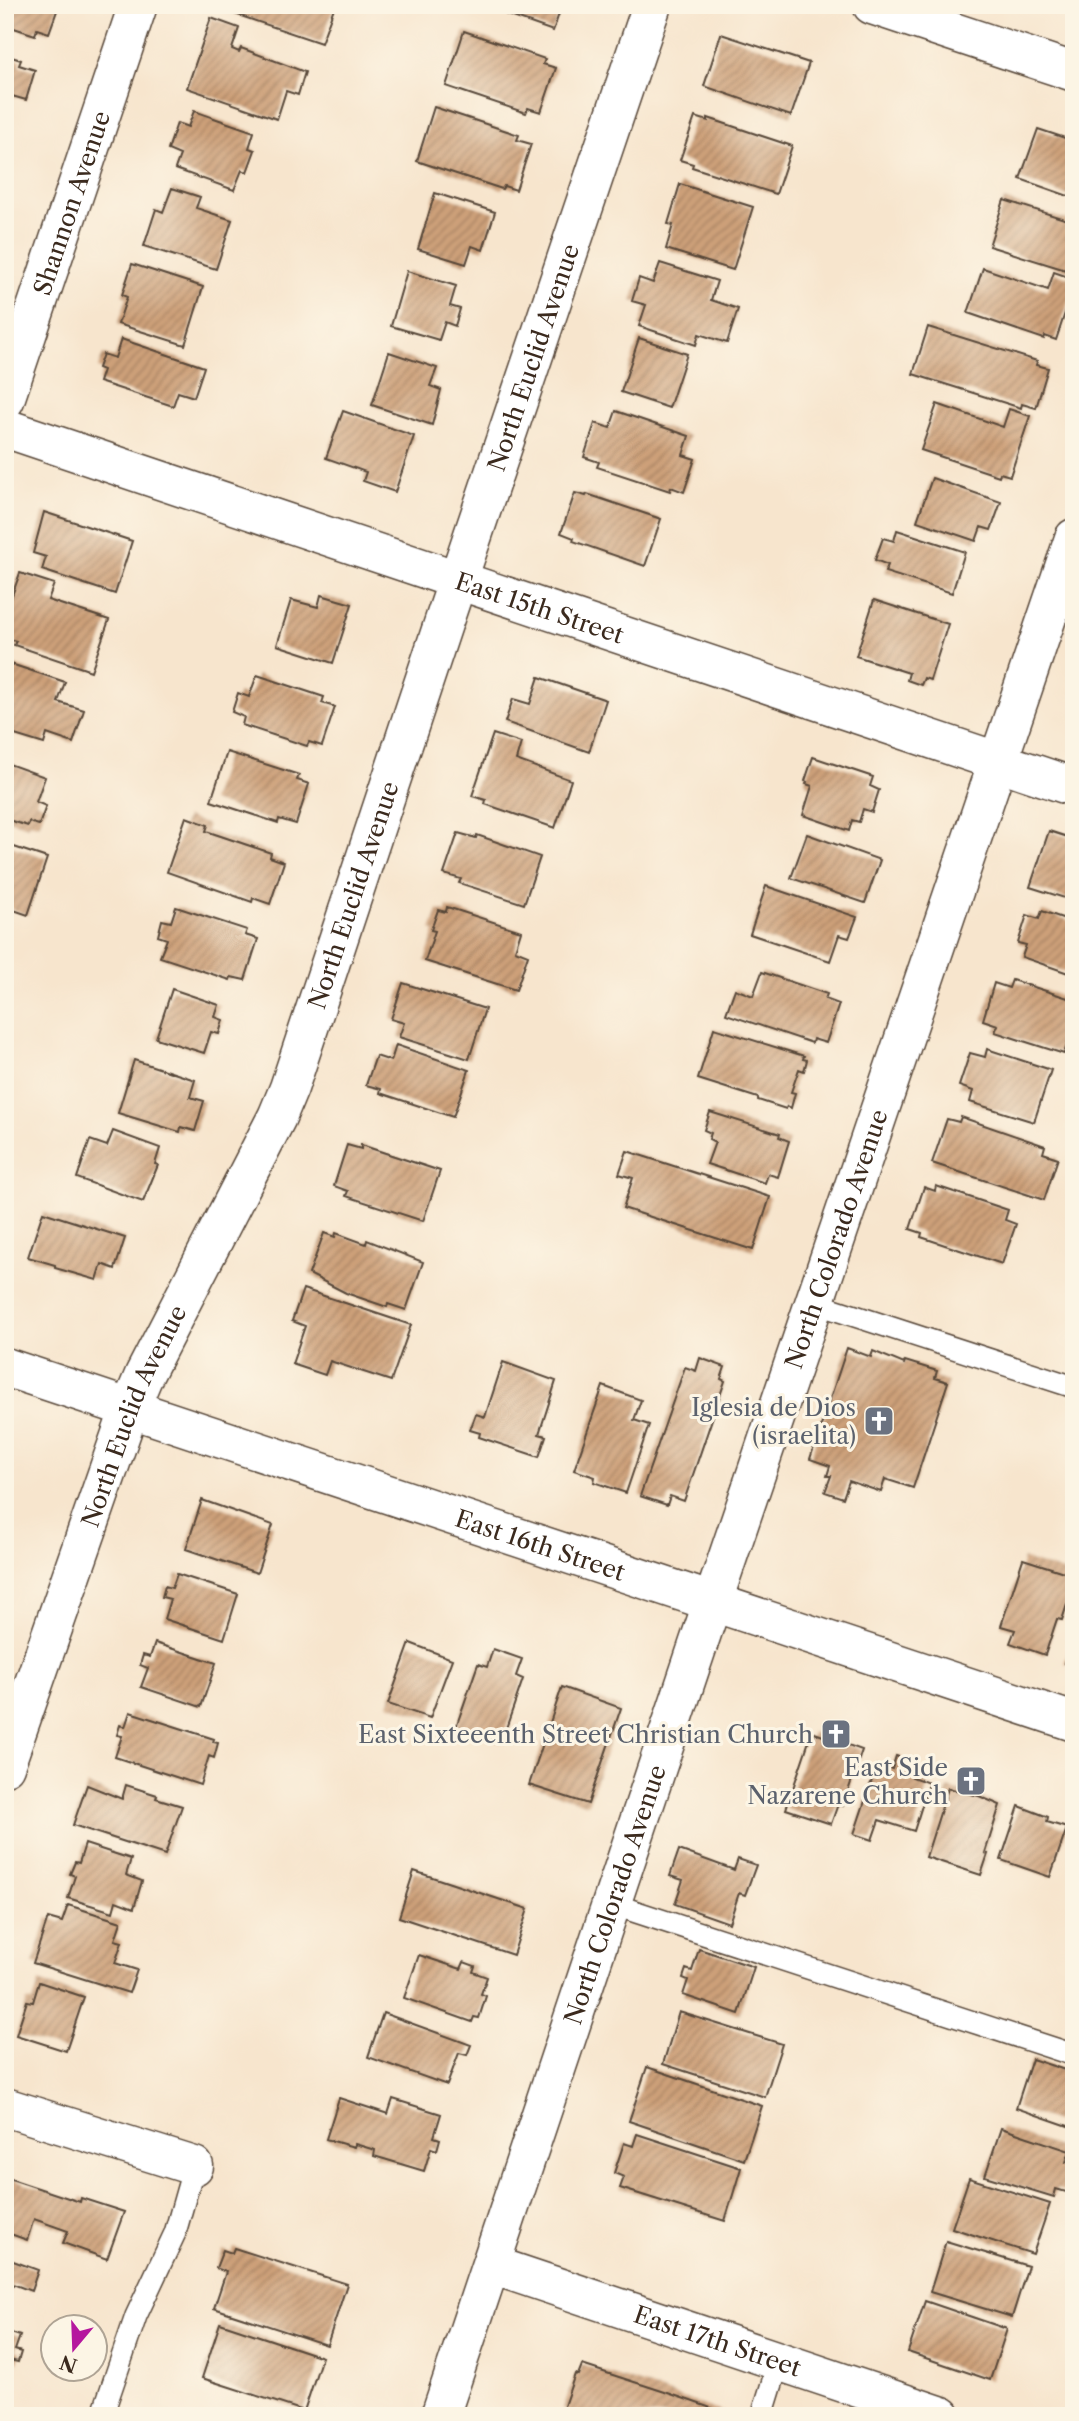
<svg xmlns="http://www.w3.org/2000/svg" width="1079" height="2421" font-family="'Libre Caslon Text',serif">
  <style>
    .building { fill: url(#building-hatch) }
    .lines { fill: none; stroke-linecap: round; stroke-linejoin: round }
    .lane-casing { stroke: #574638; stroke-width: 24 }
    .street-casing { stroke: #574638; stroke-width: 41 }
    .secondary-casing { stroke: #574638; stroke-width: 41 }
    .lane { stroke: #fff; stroke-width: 21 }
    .street { stroke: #fff; stroke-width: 38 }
    .secondary { stroke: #fff; stroke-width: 38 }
    .labels { text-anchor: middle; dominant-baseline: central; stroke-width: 6; stroke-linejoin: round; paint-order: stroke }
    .street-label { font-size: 24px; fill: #3b2a1e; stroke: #fcf5e5 }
    .worship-label { font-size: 24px; fill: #5b616d; stroke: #fcf5e5; text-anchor: end }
  </style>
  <defs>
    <pattern id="building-hatch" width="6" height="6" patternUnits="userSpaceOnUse" patternTransform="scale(1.75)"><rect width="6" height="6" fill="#cda079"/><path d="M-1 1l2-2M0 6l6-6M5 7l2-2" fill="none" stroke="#a88363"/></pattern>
  </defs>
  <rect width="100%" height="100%" fill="#fcf5e5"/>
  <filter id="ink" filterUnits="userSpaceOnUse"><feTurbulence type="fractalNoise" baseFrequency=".0143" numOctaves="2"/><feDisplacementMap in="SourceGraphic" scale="14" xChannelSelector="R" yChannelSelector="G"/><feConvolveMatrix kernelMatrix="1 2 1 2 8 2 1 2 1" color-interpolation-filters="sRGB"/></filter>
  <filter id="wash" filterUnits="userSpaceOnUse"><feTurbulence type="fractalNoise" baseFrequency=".00686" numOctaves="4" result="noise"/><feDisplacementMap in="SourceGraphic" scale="28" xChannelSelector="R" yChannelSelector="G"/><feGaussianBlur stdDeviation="1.57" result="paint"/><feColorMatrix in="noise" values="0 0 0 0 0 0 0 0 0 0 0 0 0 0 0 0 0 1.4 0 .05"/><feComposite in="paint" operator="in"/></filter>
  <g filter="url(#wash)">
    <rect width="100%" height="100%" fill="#f7e5cd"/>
    <g id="blocks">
      <path class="building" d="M5,5H59L49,33L37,29L35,35L5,25Z
        M231,5H335L321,43L229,12Z
        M498,5H562L553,31L496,11Z
        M211,18L239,28L232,49L239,52L241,48L305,72L298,95L286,91L277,119L187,88Z
        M464,31L545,59L543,64L556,68L541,112L528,108L526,113L446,86Z
        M721,34L809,63L791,116L704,86Z
        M5,55L21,60L19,65L35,70L26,100L12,96L7,112L5,111Z
        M434,107L519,135L517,140L531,144L516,190L504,186L502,189L417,161Z
        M194,111L254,132L249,148L255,150L247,172L242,170L234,190L175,169L180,155L168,150L177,123L188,127Z
        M695,117L708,121V118L792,146L776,194L692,167L693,164L680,160Z
        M1038,129L1074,141V198L1020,179Z
        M680,184L753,207L733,270L666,249L673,225L668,224Z
        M172,188L200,197L196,208L232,220L216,269L144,246L156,209L163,212Z
        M435,193L495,212L483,250L472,246L466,264L418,249Z
        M1004,200L1074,222V270L1070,268L1069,271L989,246Z
        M660,263L717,281L711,300L738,309L727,343L699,334L696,345L639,326L646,305L632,301L639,278L653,283Z
        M132,264L203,287L185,345L118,324L127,297L122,295Z
        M983,268L1048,290L1054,272L1074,279V286L1056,340L1045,336L1044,339L968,313Z
        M407,271L456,286L450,306L460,309L455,326L445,322L439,340L391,326Z
        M928,327L1037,361L1036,365L1048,368L1036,408L1022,404L1021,408L913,374Z
        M639,338L687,354L669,408L621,392Z
        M121,339L204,367L194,397L178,392L173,406L99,382L103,370L98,368L103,354L115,358Z
        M389,352L437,368L430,386L441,390L432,425L372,405Z
        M937,404L1003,427L1009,409L1030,416L1010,476L1000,473L999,476L921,450Z
        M343,411L414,436L395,492L363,481L366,472L326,458Z
        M616,411L689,436L683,455L695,459L684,492L671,487L670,491L597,467L599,462L584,457L595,423L610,428Z
        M932,478L1001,502L991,530L981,527L976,541L917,521Z
        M575,493L586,496L587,494L661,519L645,566L573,541L574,538L561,533Z
        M44,512L132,541L115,594L42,570L46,557L33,553Z
        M897,530L965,552L952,593L885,572L888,565L875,560L883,538L894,541Z
        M20,573L54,584L48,600L109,620L91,671L14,645L16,641L5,638V615Z
        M321,595L352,604L333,663L277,645L291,600L318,607Z
        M874,600L948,624L930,680L924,678L921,685L907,680L909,673L856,656Z
        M8,663L65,682L58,702L84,710L73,743L47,734L44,744L5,732V668Z
        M257,675L324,697L322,703L335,707L322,746L309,742L307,746L242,725L244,717L232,712L238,693L249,697Z
        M539,677L606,700L589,752L505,722L513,699L530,704Z
        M493,734L521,743L516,760L571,780L555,828L485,804L486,800L472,796Z
        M5,752L10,753L6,763L45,777L36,802L46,806L39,825L29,822L28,826L5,819Z
        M227,752L299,775L297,780L309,784L296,824L279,819L278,823L211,801Z
        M813,757L873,777L870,786L879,790L872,812L863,809L859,822L852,820L849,831L803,815L812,786L806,784L807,782L805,781Z
        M186,817L208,825L206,831L271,853L270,857L284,862L270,904L253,898L252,902L167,872Z
        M1049,831L1074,839V901L1030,887Z
        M458,833L476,838L477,835L540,857L524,904L459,883L461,879L444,874Z
        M807,834L880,860L865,903L791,878Z
        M5,844L47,858L28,915L5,907Z
        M766,886L857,917L849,938L839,935L830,961L750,934Z
        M176,907L247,930L245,935L258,939L245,980L231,977L230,980L160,957L167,939L158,936L162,920L171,922Z
        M447,907L521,931L515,950L528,955L516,990L425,961L435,931L431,930L438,910L446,912Z
        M1042,911L1074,922V975L1022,957L1026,945L1018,943L1027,915L1039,919Z
        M762,972L827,994L825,999L839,1004L826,1043L813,1039L812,1043L726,1014L735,989L753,996Z
        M1012,980L1074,1000V1023L1064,1054L995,1032L998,1025L983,1020L994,983L1009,988Z
        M403,983L485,1009L469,1059L399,1037L404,1023L391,1019Z
        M172,989L219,1005L215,1017L223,1020L219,1034L211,1032L204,1053L156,1038Z
        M714,1028L804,1056L803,1059L807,1060L804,1071L799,1069L791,1092L795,1093L791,1108L787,1106L786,1109L758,1100V1098L698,1079Z
        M396,1045L469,1070L453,1117L380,1093L381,1089L366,1085L376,1056L391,1061Z
        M987,1049L1051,1070L1034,1122L970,1102L973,1091L959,1086L970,1053L985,1057Z
        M134,1060L195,1080L190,1097L204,1101L195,1131L181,1127L180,1132L118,1113Z
        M710,1112L780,1134L779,1137L789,1141L778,1177L768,1174L765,1183L707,1164L715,1142L709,1139L711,1133L704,1130Z
        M961,1117L1045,1146L1043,1153L1058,1158L1044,1200L932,1163L947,1119L959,1122Z
        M113,1131L160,1148L155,1164L158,1165L143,1202L77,1178L90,1140L107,1146Z
        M347,1145L361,1149V1145L440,1171L423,1221L346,1196L348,1191L334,1186Z
        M627,1151L770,1197L753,1250L623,1208L633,1178L619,1174Z
        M936,1186L1008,1210L1005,1220L1016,1224L1002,1264L921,1237L922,1233L910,1229L924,1187L935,1191Z
        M43,1212L125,1238L115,1269L102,1264L97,1280L55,1268V1265L28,1257Z
        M324,1233L335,1237L336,1233L366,1244L367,1240L423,1262L406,1310L388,1304L387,1307L346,1293L309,1274Z
        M303,1289L411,1325L391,1381L330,1361L325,1375L292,1364L305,1326L292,1321Z
        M847,1348L871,1357L873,1351L904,1364L905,1361L937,1371L935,1378L948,1382L913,1488L885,1479L881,1492L849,1481L843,1498L825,1492L831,1476H827L830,1466L810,1459Z
        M700,1358L725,1367L721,1379L725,1381L684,1501L670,1496L667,1505L640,1496L685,1367L696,1371Z
        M503,1362L556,1381L539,1434L546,1436L539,1457L479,1437L480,1433L470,1430L476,1414L485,1417Z
        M603,1386L641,1400L634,1420L649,1425L626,1493L594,1482L595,1477L574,1470Z
        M202,1500L273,1525L257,1573L186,1549Z
        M1023,1559L1073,1575L1068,1591L1071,1592L1062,1620L1057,1619L1045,1655L1010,1643L1015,1630L1001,1626Z
        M177,1574L238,1594L224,1639L164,1619L170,1599L162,1597L165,1586L172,1588Z
        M1074,1634V1666L1064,1663Z
        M155,1643L216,1663L201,1707L141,1687L148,1668L140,1665L143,1655L150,1657Z
        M410,1643L452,1659L430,1718L388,1704Z
        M493,1649L522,1659L516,1676L523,1679L501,1743L456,1727L478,1664L487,1667Z
        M562,1687L621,1708L588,1804L529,1785Z
        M130,1712L214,1739L213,1742L218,1743L214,1758L209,1756L200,1785L115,1757L122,1736L117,1735L120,1725L125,1727Z
        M812,1732L862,1750L843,1806L838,1804L831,1824L786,1809Z
        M896,1756L917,1763L912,1777L929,1783L914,1831L879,1820L872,1840L854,1834L877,1765L892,1769Z
        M87,1785L122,1799L126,1785L157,1795L156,1798L182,1806L165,1855L73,1825Z
        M948,1788L979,1796L1000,1805L985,1853L988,1854L981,1875L926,1857Z
        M1019,1806L1048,1817L1047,1822L1067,1828L1050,1877L1001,1860Z
        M85,1844L131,1859L126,1875L142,1881L134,1908L116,1901L113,1912L68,1898L75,1876L70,1874L75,1862L79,1863Z
        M679,1850L734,1870L738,1859L756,1865L745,1895L739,1893L729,1923L675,1904L683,1880L670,1876Z
        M414,1871L528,1909L513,1955L399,1917Z
        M68,1905L121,1922L115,1940L122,1942L115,1963L137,1970L129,1993L33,1963L48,1918L62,1922Z
        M699,1949L754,1967L739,2014L683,1995L688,1980L683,1978L686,1969L692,1971Z
        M419,1955L461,1969L464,1962L475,1966L473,1972L487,1977L481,1994L486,1996L479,2018L474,2017L472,2022L404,1998Z
        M39,1982L84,1997L66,2051L16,2035L27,2001L33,2002Z
        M679,2012L782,2044L765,2097L663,2064Z
        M383,2013L471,2045L467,2055L459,2053L447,2085L368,2057Z
        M1032,2059L1074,2073V2128L1016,2108Z
        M647,2067L762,2106L744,2160L629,2121Z
        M339,2098L388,2114L393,2099L441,2114L434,2137L440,2139L437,2150L431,2148L424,2171L374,2156L375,2150L355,2144L354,2147L326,2139Z
        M1001,2128L1070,2151L1066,2162L1074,2164L1073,2194L1056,2189L1054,2197L985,2176Z
        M637,2134L741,2168L725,2221L620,2188L624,2177L614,2173L624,2143L633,2146Z
        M5,2177L80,2202L81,2198L124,2212L107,2259L63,2243L68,2231L34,2219L27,2240L5,2232Z
        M969,2178L1050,2204L1033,2254L952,2228Z
        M946,2241L1028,2266L1012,2317L930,2292Z
        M234,2248L347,2284L327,2345L214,2308L226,2272L216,2268L223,2250L232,2253Z
        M5,2258L38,2270L31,2291L13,2284L6,2306Z
        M925,2301L1007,2329L990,2380L908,2352Z
        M220,2323L322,2357L304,2411L202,2378Z
        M5,2331L20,2336L15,2350L21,2352L18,2362L5,2359Z
        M582,2365L665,2392L734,2416H579L563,2409L575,2374L578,2375Z
        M225,2410L239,2415V2416H223Z"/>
    </g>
  </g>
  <g filter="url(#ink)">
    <use href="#blocks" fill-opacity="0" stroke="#574638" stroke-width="2"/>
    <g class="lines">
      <g class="lane-casing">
        <path id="lane" d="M815,1303L1074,1387
          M612,1904L1074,2055
          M102,2416L136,2316L175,2233L194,2166
          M762,2416L779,2361"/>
      </g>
      <g class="street-casing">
        <g id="street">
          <path d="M872,5L1074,72"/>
          <path id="s1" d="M5,400L138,5"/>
          <path id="s2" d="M5,428L1074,787"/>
          <path id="s3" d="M5,1766L130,1408L144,1375L277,1117L289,1088L445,618L652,5"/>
          <path d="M5,2107L194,2166"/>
          <path id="s4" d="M492,2265L942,2416"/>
          <path id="s5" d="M440,2416L699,1642L1074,538"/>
        </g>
      </g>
      <g class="secondary-casing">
        <g id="secondary">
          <path id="s6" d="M5,1367L1074,1722"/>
        </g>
      </g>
      <use href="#lane" class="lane"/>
      <use href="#street" class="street"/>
      <use href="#secondary" class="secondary"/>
    </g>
  </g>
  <defs>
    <g id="church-square" transform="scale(1.575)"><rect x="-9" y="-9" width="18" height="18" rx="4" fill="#6b7280" stroke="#fcf5e5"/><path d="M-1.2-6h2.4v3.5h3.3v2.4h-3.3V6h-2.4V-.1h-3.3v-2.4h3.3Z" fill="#fff"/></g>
  </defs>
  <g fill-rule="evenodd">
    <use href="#church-square" x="879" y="1421"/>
    <use href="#church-square" x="836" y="1734"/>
    <use href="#church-square" x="971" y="1781"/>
  </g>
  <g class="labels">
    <g class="street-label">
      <text stroke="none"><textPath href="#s1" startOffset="208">Shannon Avenue</textPath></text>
      <text stroke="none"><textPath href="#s3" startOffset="1507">North Euclid Avenue</textPath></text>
      <text stroke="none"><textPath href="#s2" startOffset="564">East 15th Street</textPath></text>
      <text stroke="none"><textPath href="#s3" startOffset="940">North Euclid Avenue</textPath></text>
      <text stroke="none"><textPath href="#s5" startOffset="1242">North Colorado Avenue</textPath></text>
      <text stroke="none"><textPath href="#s3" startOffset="373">North Euclid Avenue</textPath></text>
      <text stroke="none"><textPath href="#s6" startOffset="564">East 16th Street</textPath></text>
      <text stroke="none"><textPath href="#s5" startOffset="550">North Colorado Avenue</textPath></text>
      <text stroke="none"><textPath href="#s4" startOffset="238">East 17th Street</textPath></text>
    </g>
    <g class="worship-label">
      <text x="856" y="1407">Iglesia de Dios<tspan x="856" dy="28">(israelita)</tspan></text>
      <text x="813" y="1734">East Sixteeenth Street Christian Church</text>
      <text x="948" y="1767">East Side<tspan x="948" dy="28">Nazarene Church</tspan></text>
    </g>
  </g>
  <rect width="1079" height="2421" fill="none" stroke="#fcf5e5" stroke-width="28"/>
  <g transform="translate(74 2348) rotate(199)"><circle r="33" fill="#fcf5e5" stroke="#afa495" stroke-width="2"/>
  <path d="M0-5L12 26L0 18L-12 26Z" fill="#b5179e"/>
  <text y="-10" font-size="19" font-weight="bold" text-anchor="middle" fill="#3b2a1e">N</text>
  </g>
</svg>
